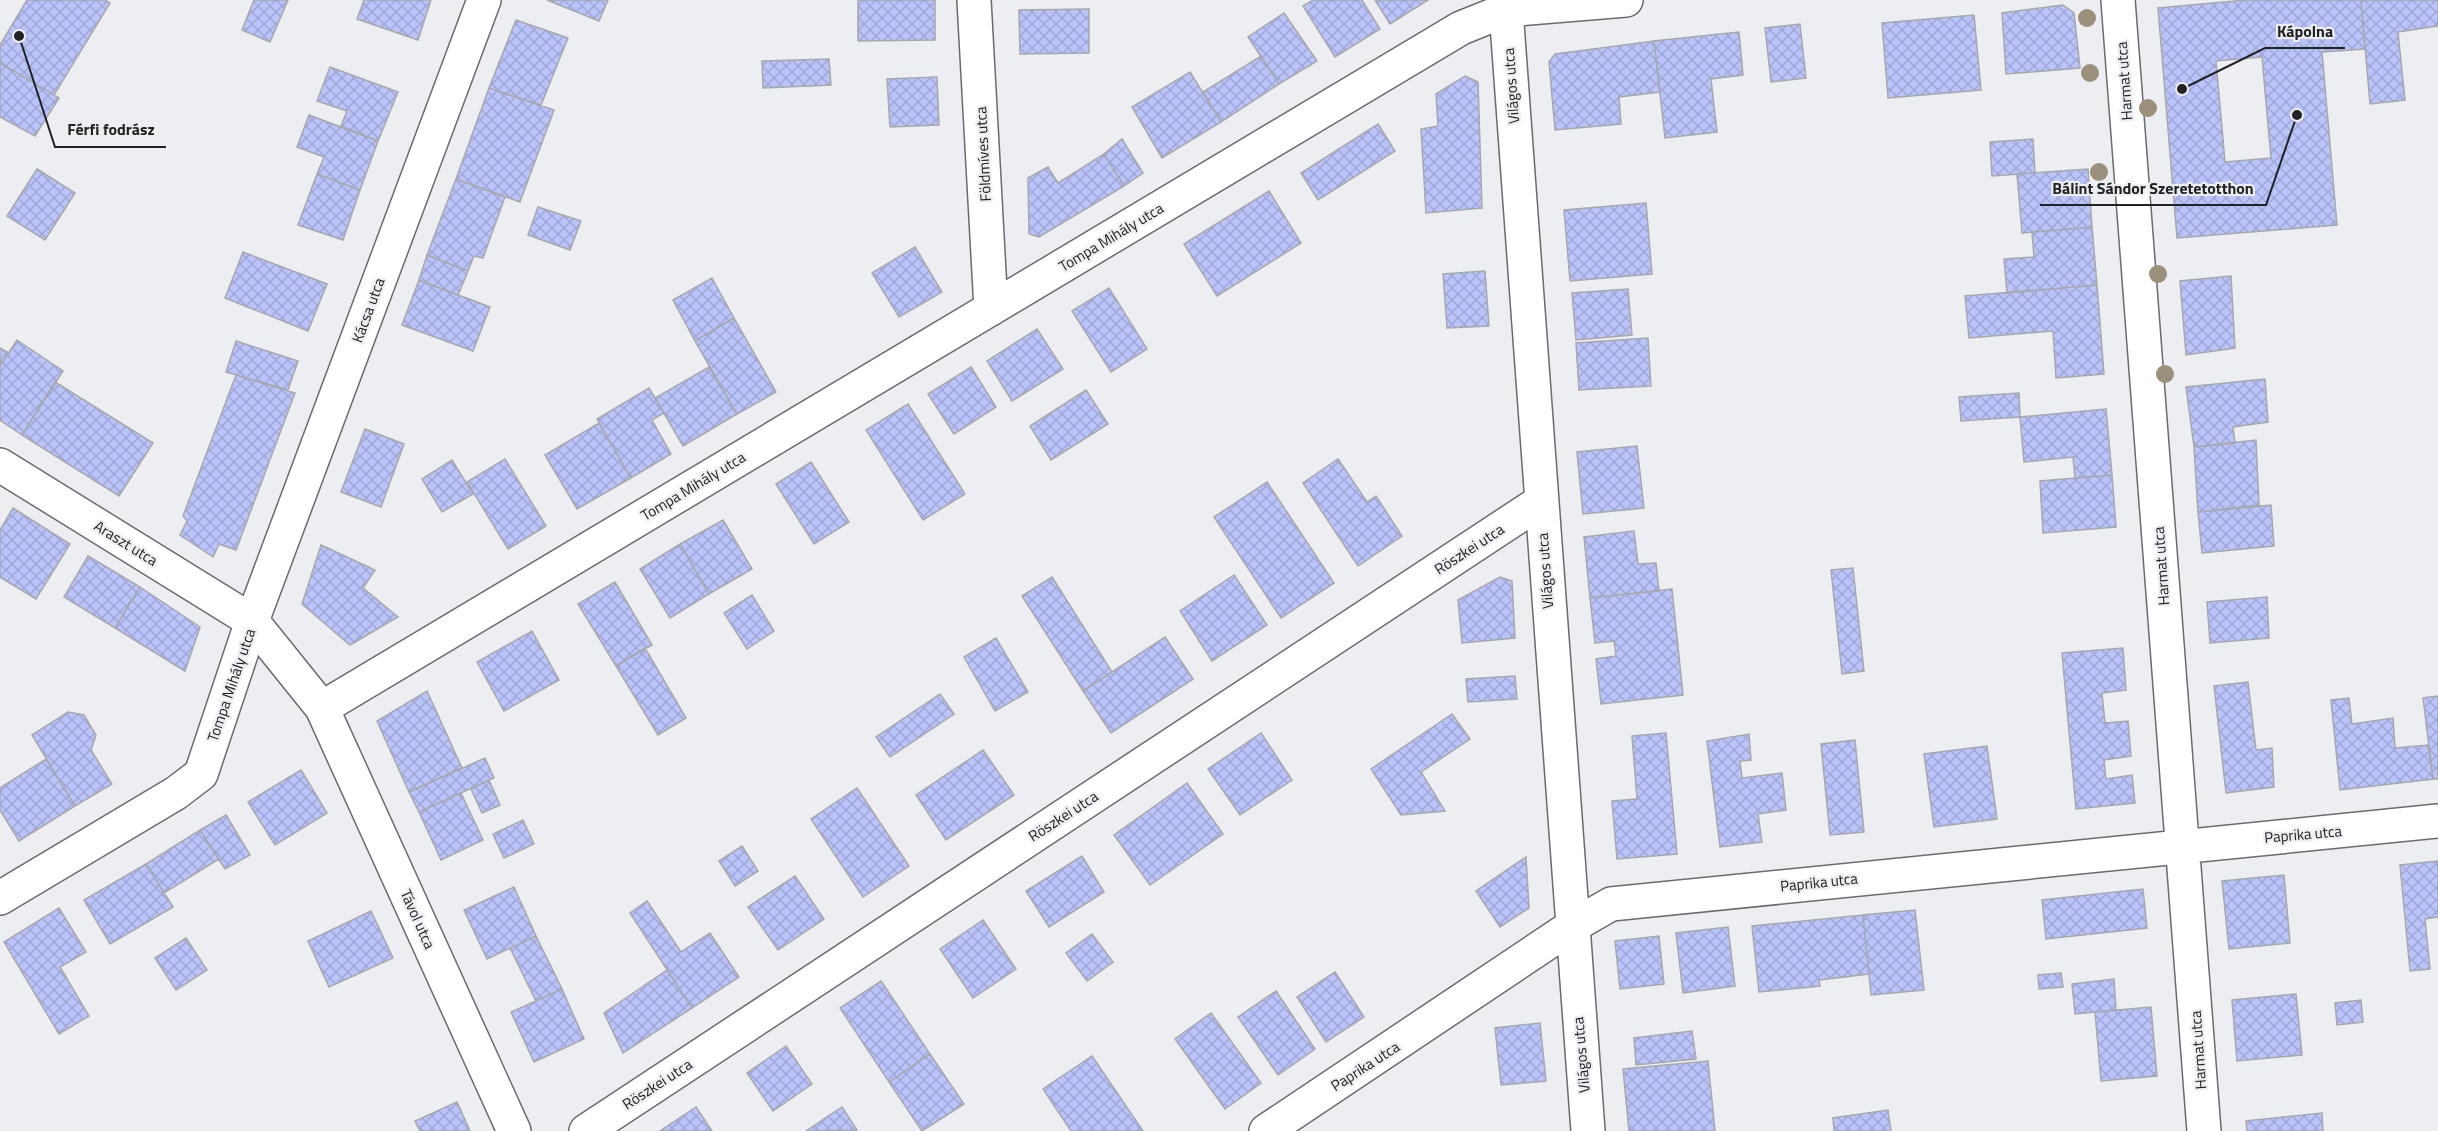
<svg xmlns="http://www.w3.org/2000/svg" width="2438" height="1131" font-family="'Titillium Web',sans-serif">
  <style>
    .building { fill: url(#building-cross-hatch); stroke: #a7a8ab; stroke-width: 1.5; fill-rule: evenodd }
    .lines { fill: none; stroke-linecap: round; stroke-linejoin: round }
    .minor-casing { stroke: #6a6b6e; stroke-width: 36 }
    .minor { stroke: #fff; stroke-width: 33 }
    .tree { fill: #9a907b }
    .labels { text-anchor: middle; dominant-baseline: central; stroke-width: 4.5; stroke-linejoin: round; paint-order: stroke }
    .street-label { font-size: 15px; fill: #212223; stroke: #edeef1 }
    .leader { fill: none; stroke: #212223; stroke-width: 2 }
    .callout-dot { fill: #212223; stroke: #edeef1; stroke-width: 2 }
    .callout-label { font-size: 16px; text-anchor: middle; font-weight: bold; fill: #212223; stroke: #edeef1; stroke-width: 4.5; stroke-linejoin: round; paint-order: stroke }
  </style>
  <defs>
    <pattern id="building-cross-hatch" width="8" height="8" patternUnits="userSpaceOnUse" patternTransform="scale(1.5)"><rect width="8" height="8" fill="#bac3fa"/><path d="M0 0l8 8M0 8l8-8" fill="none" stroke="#a0a7d6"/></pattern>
  </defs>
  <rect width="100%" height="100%" fill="#edeef1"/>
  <path class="building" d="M27,0H105L110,3L54,95L0,63V45Z
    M254,0H288L270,42L242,30Z
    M364,0H431L418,40L357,19Z
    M547,0H608L599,21Z
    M858,0H935V40L858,41Z
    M1313,0H1362L1380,29L1335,57L1303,6Z
    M1375,0H1428L1390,24Z
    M2246,0H2361L2365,49L2322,52L2337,225L2177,238L2158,8ZM2262,57L2271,158L2225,162L2216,61Z
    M2361,0H2438V26L2398,32L2405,100L2370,104Z
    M2063,5L2074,13L2080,68L2006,74L2002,13Z
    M1089,9V53L1020,54L1019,10Z
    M1284,13L1317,61L1279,84L1248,37Z
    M1974,15L1981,90L1888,98L1882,23Z
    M516,20L568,38L541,105L489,88Z
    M1800,24L1806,78L1771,82L1765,28Z
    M1739,32L1743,75L1711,79L1717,132L1665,138L1654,41Z
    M1654,41L1660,92L1619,97L1621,124L1555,130L1549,62L1555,54Z
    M1261,56L1279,84L1221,122L1203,92Z
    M829,59L831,85L763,88L762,61Z
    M0,63L59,98L35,136L0,117Z
    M330,67L398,92L378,141L341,126L347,111L317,101Z
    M1190,72L1221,122L1162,158L1132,107Z
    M1465,76L1478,82L1482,208L1426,213L1421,129L1438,126L1436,94Z
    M937,77L939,125L890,127L887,79Z
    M489,88L554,110L520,202L456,179Z
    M309,115L378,141L360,190L317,174L324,157L297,147Z
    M1378,124L1395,151L1318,200L1301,173Z
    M1122,139L1143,173L1124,186L1104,154Z
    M2033,139L2035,173L1992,176L1990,142Z
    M1104,154L1124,186L1039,237L1029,234L1028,178L1048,167L1058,183Z
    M37,169L75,193L45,240L7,216Z
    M2088,169L2092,227L2022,233L2017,174Z
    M317,174L360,190L343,240L298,225Z
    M456,179L505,197L483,258L474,256L468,271L427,255Z
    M1269,191L1301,243L1217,296L1184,244Z
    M1646,203L1652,274L1570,281L1564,210Z
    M538,207L581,221L570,250L528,235Z
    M2092,227L2097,285L2007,293L2004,259L2034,257L2032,232Z
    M915,247L942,292L899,317L872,273Z
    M243,252L327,284L308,331L225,298Z
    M427,255L468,271L458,295L419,280Z
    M1485,271L1489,326L1447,328L1443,274Z
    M2231,276L2235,348L2186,355L2180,281Z
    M712,278L734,318L695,341L673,300Z
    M419,280L490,307L473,351L402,325Z
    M2097,285L2104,374L2056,378L2053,331L1969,338L1965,296Z
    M1109,288L1147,349L1111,372L1072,311Z
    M1628,289L1632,335L1576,340L1572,293Z
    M734,318L776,392L737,414L695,341Z
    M1037,329L1063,369L1012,401L987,361Z
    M1648,338L1651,386L1579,390L1576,343Z
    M17,340L63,371L22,435L0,420V366Z
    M236,341L298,361L288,390L226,372Z
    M0,348L9,353L0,366Z
    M709,367L737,414L683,446L655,398Z
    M971,367L996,407L954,434L928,394Z
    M236,375L295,393L236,550L219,544L213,557L180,535L187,521L183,516Z
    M2265,379L2268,422L2233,427L2235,443L2194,447L2186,387Z
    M55,382L153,443L119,496L22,435Z
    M649,388L664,413L652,420L671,454L631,478L597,419Z
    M1086,390L1108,424L1051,460L1030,426Z
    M2019,393L2020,417L1961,421L1959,397Z
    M908,404L965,494L923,520L866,430Z
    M2106,409L2112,475L2075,478L2073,457L2024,462L2020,417Z
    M599,423L631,478L577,509L545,455Z
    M365,429L404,444L381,507L341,492Z
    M2256,440L2259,505L2198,512L2194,447Z
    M1637,446L1644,508L1583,514L1577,452Z
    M505,459L546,526L508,549L467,482Z
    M1338,459L1367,502L1376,496L1402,536L1358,566L1303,483Z
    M452,460L473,494L442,512L422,479Z
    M811,462L849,522L814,544L776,484Z
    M2112,475L2116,527L2043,533L2040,481Z
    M1267,482L1334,583L1281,618L1214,517Z
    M2271,505L2274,546L2202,553L2198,512Z
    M13,508L70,544L36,599L0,577V530Z
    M723,520L752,569L709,594L680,544Z
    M1634,531L1638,564L1656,563L1659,591L1590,598L1584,537Z
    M680,544L709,594L670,618L640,569Z
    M321,545L375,570L363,588L398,617L350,645L302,604Z
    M88,556L140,587L115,628L64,597Z
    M1853,568L1864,671L1842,674L1831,570Z
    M1234,575L1267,625L1212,661L1180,611Z
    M1052,577L1112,672L1083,691L1022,596Z
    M1500,577L1512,581L1515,638L1462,643L1458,600Z
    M615,582L652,645L616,666L578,604Z
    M140,587L200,627L185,671L115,628Z
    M1672,589L1683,695L1601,704L1596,659L1616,656L1614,641L1595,643L1590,598Z
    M752,595L774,631L747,649L724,613Z
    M2267,597L2269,638L2210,643L2207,602Z
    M532,631L559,680L504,711L477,662Z
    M1165,637L1193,679L1111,733L1083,691Z
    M996,638L1028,692L995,711L964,657Z
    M645,648L686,718L658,735L616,666Z
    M2123,648L2126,690L2102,693L2105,723L2128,721L2131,756L2104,760L2106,779L2132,775L2135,803L2076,809L2062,653Z
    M1515,676L1517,699L1468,702L1466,679Z
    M2248,682L2256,750L2272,748L2274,787L2226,793L2214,686Z
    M427,691L462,768L409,792L377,721Z
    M940,694L954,714L890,757L876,737Z
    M2438,696V779H2433L2423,698Z
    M2349,698L2352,724L2393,718L2395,748L2428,745L2433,779L2340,790L2331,700Z
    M68,712L84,715L96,735L91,750L112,784L75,806L32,735Z
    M1452,714L1470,739L1421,772L1445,811L1401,815L1371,769Z
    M1261,733L1292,780L1240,815L1208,769Z
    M1666,733L1677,854L1617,859L1612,801L1637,799L1632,736Z
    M1749,734L1751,760L1740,761L1742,778L1782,773L1786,810L1758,814L1762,842L1720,847L1707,741Z
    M1855,740L1864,832L1830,835L1821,744Z
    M1987,746L1997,819L1934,827L1924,754Z
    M983,750L1014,795L946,840L916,795Z
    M485,758L494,778L419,812L409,792Z
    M46,759L75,806L19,841L0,810V788Z
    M301,770L327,813L275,845L248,802Z
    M489,780L500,805L482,813L471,789Z
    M1187,783L1223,834L1150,885L1114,835Z
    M857,788L909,866L863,897L811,819Z
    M461,793L483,840L441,860L419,812Z
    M226,815L250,855L225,869L200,830Z
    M523,820L534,844L504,858L493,834Z
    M200,830L219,859L164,893L146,864Z
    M742,846L758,871L735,886L719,861Z
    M1082,856L1104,892L1049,927L1026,891Z
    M1526,857L1529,908L1500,927L1476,891Z
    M2438,861V917L2425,919L2430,969L2410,971L2400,865Z
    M146,864L173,907L110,944L84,900Z
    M2284,875L2290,943L2229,949L2222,881Z
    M795,876L824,919L778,950L748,907Z
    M514,887L536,936L487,959L464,910Z
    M2143,889L2147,928L2046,939L2042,900Z
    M647,901L681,952L710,933L739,977L692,1008L630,913Z
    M59,908L86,952L60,967L89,1016L59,1034L4,942Z
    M1915,910L1924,990L1871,995L1863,915Z
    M371,911L393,958L329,987L308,941Z
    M1863,915L1869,974L1819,980L1820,986L1759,992L1752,926Z
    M983,920L1016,969L973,998L940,949Z
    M1728,927L1735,986L1683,993L1676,933Z
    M1092,934L1113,962L1087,981L1066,953Z
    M536,936L562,989L536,1001L510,948Z
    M1659,936L1664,984L1620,989L1615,941Z
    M186,938L207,970L176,990L155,958Z
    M667,970L692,1008L623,1053L604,1013Z
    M1335,972L1364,1017L1326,1042L1297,997Z
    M2061,973L2063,987L2039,989L2038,975Z
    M2114,979L2116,1010L2075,1014L2072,984Z
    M881,981L930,1054L889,1082L840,1008Z
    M562,989L584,1039L534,1062L511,1012Z
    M1276,991L1315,1049L1278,1075L1238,1017Z
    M2296,994L2302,1055L2237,1061L2232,1000Z
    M2361,1000L2363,1022L2337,1025L2335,1003Z
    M2151,1007L2157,1076L2101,1081L2095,1012Z
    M1211,1013L1261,1083L1225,1109L1175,1039Z
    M1540,1023L1546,1081L1501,1085L1495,1028Z
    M1692,1031L1696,1059L1636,1065L1634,1038Z
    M786,1046L812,1084L773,1111L747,1073Z
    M930,1054L964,1104L922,1131L889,1082Z
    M1092,1056L1143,1131H1071L1043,1089Z
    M1708,1061L1715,1131H1629L1623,1069Z
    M457,1102L470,1131H420L415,1121Z
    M696,1107L712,1131H660Z
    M842,1107L857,1130L806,1131Z
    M1888,1110L1891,1131H1834L1833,1118Z
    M2322,1113L2323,1131H2247L2246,1121Z"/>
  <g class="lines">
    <g class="minor-casing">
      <path id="minor" d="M974,0L991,309
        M1505,0L1506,10L1626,0
        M2118,0L2204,1131
        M0,465L252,621L484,0
        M322,708L514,1131
        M0,898L176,793L201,774L252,621L322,708L1461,28L1506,10L1588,1131
        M586,1131L1540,502
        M1266,1131L1571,927L1611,904L2438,821"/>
    </g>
    <use href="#minor" class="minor"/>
  </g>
  <g class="tree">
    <circle cx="2087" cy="18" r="9"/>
    <circle cx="2090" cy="73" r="9"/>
    <circle cx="2148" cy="108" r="9"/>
    <circle cx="2099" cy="172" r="9"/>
    <circle cx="2158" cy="274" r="9"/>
    <circle cx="2165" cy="374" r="9"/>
  </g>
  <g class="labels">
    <g class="street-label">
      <text transform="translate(2124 81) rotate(-94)">Harmat utca</text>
      <text transform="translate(1511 86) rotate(-94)">Világos utca</text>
      <text transform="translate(983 154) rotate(-93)">Földmíves utca</text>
      <text transform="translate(1111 237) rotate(-31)">Tompa Mihály utca</text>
      <text transform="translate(368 310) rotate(-70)">Kácsa utca</text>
      <text transform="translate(693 486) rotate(-31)">Tompa Mihály utca</text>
      <text transform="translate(126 543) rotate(32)">Araszt utca</text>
      <text transform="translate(1469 549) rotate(-33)">Röszkei utca</text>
      <text transform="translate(2161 566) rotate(-94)">Harmat utca</text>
      <text transform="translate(1545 571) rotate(-94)">Világos utca</text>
      <text transform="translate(231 685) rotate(-71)">Tompa Mihály utca</text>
      <text transform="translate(1063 816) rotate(-33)">Röszkei utca</text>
      <text transform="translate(2303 834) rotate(-5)">Paprika utca</text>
      <text transform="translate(1819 882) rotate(-6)">Paprika utca</text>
      <text transform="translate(418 919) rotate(66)">Távol utca</text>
      <text transform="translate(2198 1050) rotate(-94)">Harmat utca</text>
      <text transform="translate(1581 1055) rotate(-95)">Világos utca</text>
      <text transform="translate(1365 1066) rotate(-33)">Paprika utca</text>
      <text transform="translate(657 1084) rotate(-33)">Röszkei utca</text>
    </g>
  </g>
  <path class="leader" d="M2182 89L2265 48H2345M19 36L55 147H166M2297 115L2266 205H2040"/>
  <g class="callout-dot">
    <circle cx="2182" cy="89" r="6"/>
    <circle cx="19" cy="36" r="6"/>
    <circle cx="2297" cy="115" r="6"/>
  </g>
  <g class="callout-label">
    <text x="2305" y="37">Kápolna</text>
    <text x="111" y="135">Férfi fodrász</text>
    <text x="2153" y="194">Bálint Sándor Szeretetotthon</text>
  </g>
</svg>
